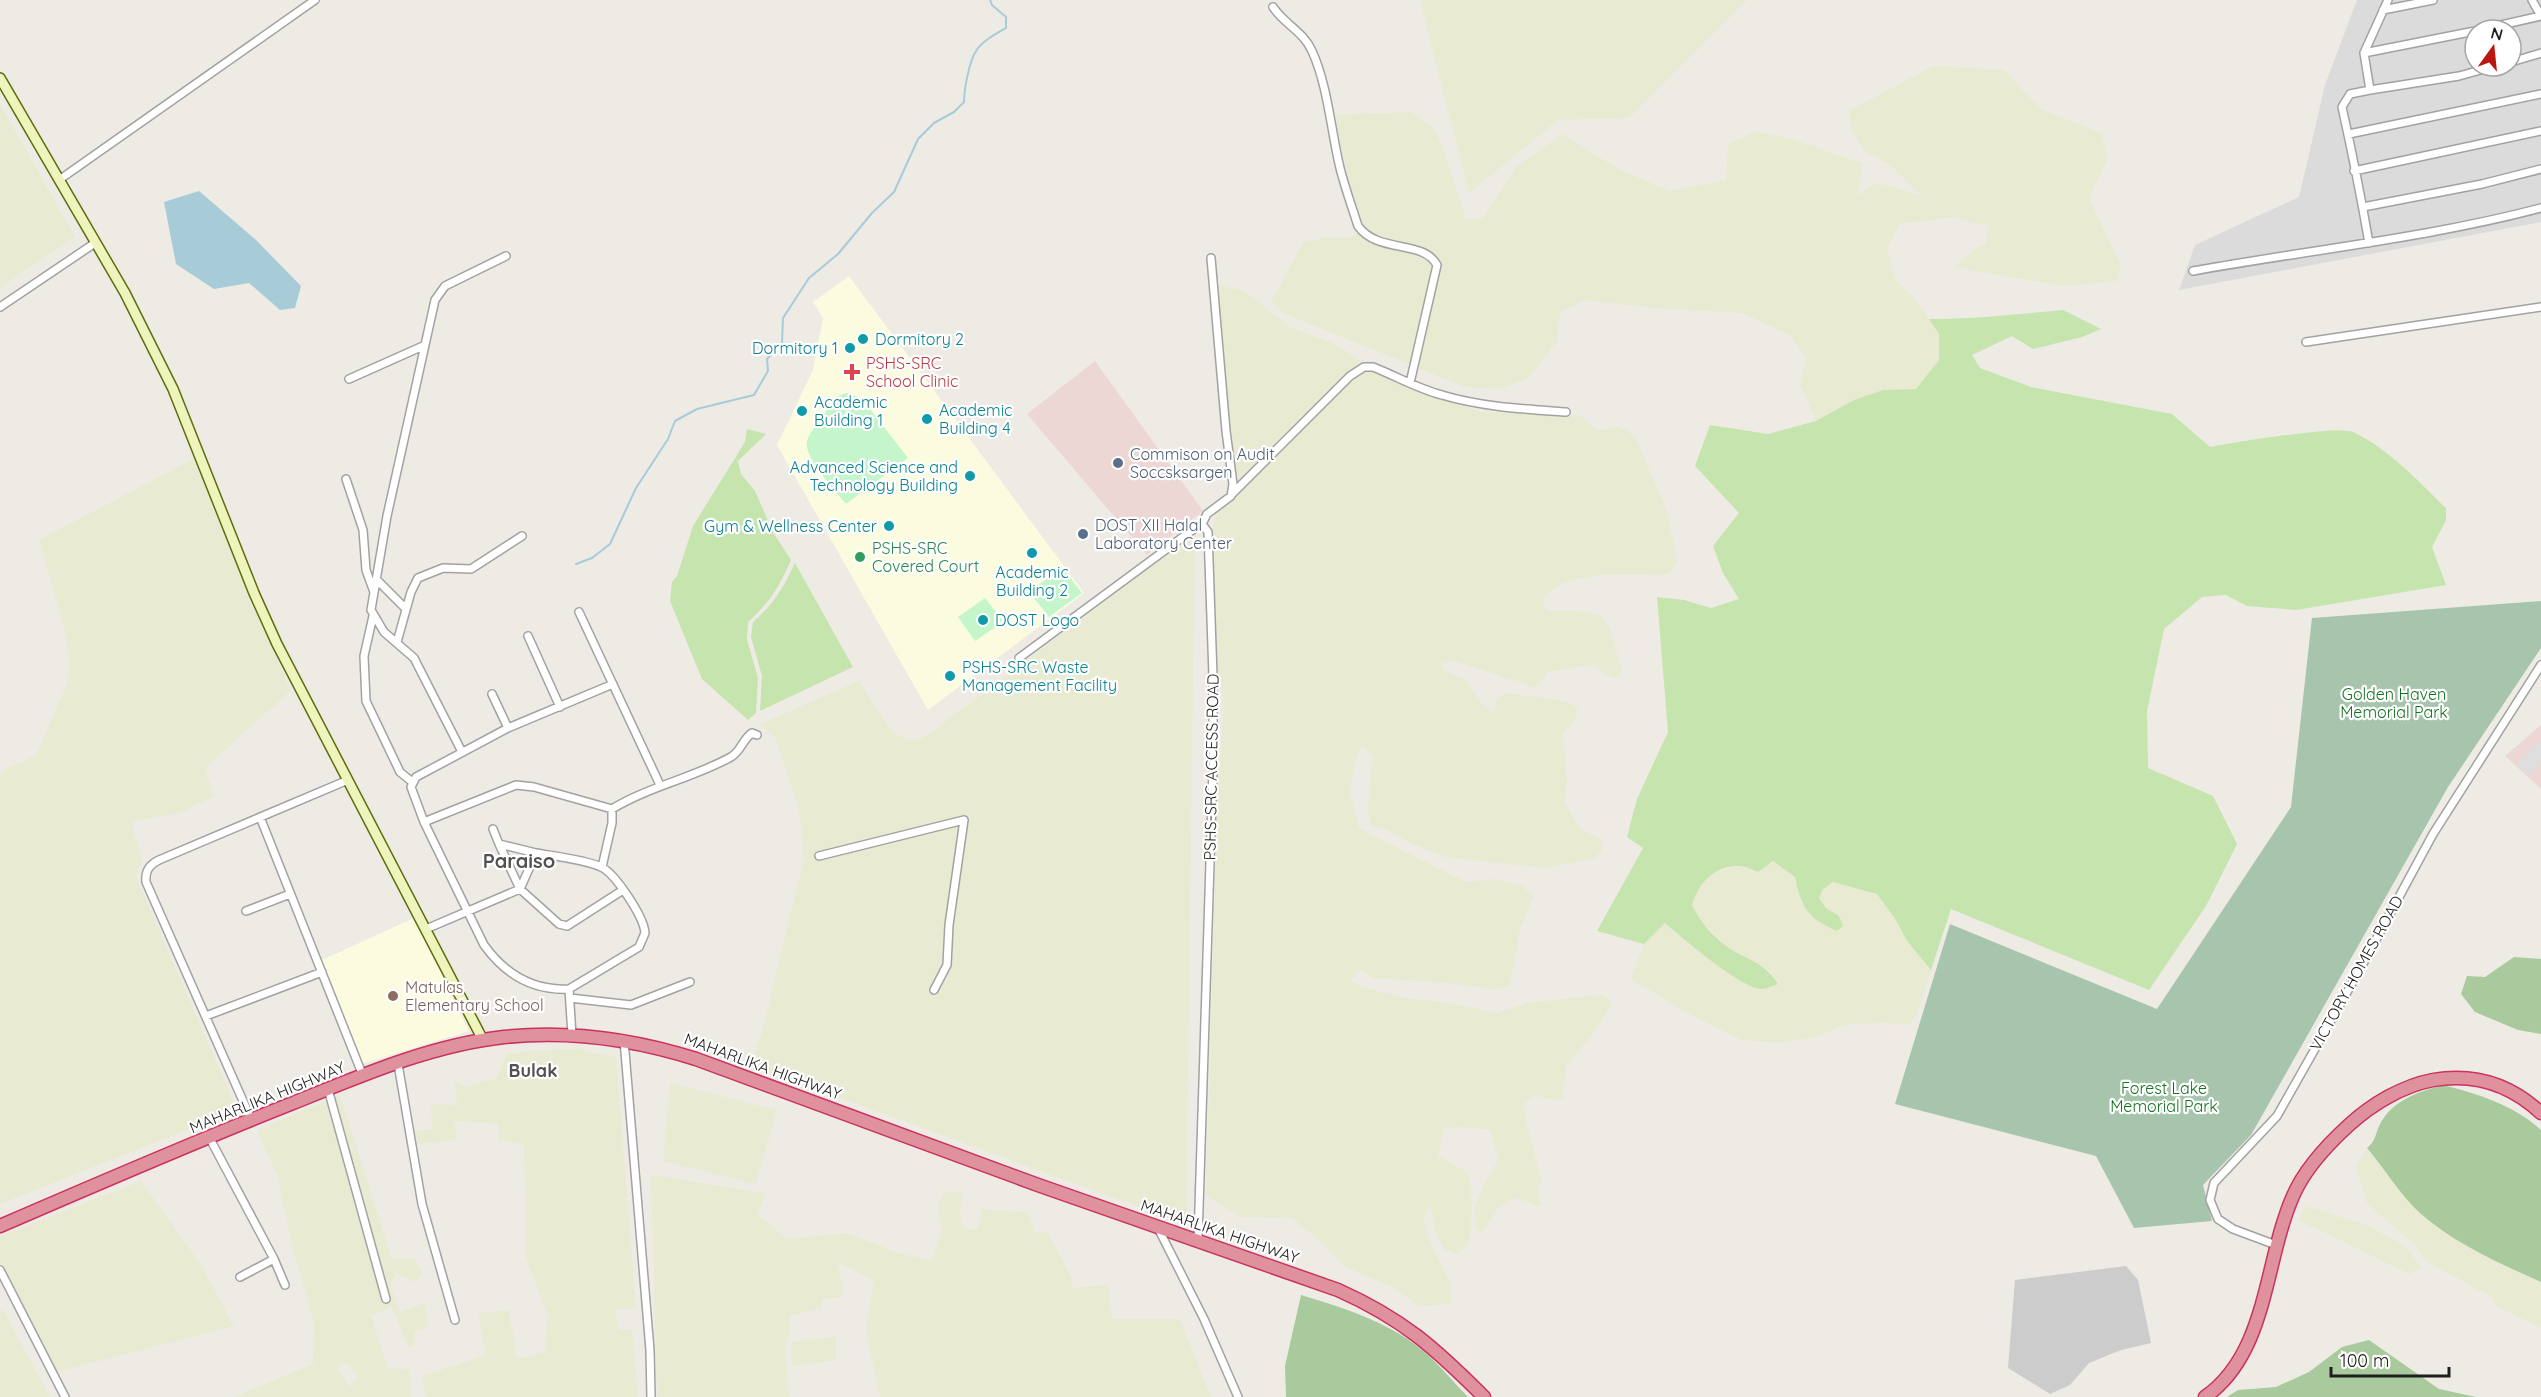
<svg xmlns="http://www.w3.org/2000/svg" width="2541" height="1397" font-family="Quicksand,sans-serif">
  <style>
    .residential { fill: #dcdbdb; fill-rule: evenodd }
    .commercial { fill: #edd7d5 }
    .education { fill: #fbfcdf }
    .religious { fill: #ccc }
    .farmland { fill: #e8ebd1; fill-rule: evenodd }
    .grass { fill: #c6e4ae }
    .forest { fill: #a8ca9c }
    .cemetery { fill: #a7c5ad }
    .park { fill: #c5f5ca }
    .parking { fill: #dedede }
    .water { fill: #a8cbd8 }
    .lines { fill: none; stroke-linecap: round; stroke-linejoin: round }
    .stream { stroke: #a8cbd8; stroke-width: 2 }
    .street-casing { stroke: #a2a2a2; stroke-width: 10 }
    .secondary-casing { stroke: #5e6c0e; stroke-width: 12 }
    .highway-casing { stroke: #cb3260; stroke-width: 15 }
    .street { stroke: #fff; stroke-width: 7 }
    .secondary { stroke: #eff4bc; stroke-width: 9 }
    .highway { stroke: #df929d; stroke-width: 12 }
    .culture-dot { fill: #0f9aa8; stroke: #fff; stroke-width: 2 }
    .health-dot { fill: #e0444e; stroke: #fff; stroke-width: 2 }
    .service-dot { fill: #5c6f8a; stroke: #fff; stroke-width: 2 }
    .leisure-dot { fill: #2e9e5b; stroke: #fff; stroke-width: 2 }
    .education-dot { fill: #8d6e63; stroke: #fff; stroke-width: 2 }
    .labels { text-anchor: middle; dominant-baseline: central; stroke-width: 4.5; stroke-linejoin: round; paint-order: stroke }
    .culture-label { font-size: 16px; fill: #0d838f; stroke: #fff; text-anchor: start }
    .health-label { font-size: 16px; fill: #be3a42; stroke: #fff; text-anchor: start }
    .service-label { font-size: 16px; fill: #4e5e75; stroke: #fff; text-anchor: start }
    .leisure-label { font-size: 16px; fill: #27864d; stroke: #fff; text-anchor: start }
    .park-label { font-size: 16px; fill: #147320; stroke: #fff }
    .street-label { font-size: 16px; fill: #1e1e1e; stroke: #fff }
    .education-label { font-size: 16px; fill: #785e54; stroke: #fff; text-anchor: start }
    .neighbourhood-label { font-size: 18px; font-weight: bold; fill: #515151; stroke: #fff }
    .quarter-label { font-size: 20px; font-weight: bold; fill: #515151; stroke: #fff }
  </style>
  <rect width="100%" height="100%" fill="#eeebe4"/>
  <path class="residential" d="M2357,0H2541V222L2179,290L2195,245L2299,197L2325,85ZM2475,30H2511V66H2475Z"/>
  <path class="commercial" d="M1095,361L1203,511L1147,555L1027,414Z
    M2541,725V789L2505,756Z"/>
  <path class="education" d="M849,276L1084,593L928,710L777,445L813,370L823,318L813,302Z
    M414,918L469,1031L361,1064L320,961Z"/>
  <path class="religious" d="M2126,1266L2138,1280L2151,1343L2121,1350L2089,1363L2070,1385L2050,1394L2008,1368L2015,1280Z"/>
  <path class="farmland" d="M1420,0H1747L1629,118L1558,120L1469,193Z
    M1933,66L2004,70L2040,109L2102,133L2107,160L2089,198L2121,266L2117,281L2063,286L1954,267L1973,250L1986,243L1988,226L1953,217L1900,224L1887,247L1896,281L1916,300L1939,334V361L1916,389L1883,390L1854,400L1816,421L1800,384L1806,358L1790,335L1742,313L1654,308L1585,300L1561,312L1557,341L1529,378L1500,389L1465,387L1285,314L1271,302L1303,243L1326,237L1348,238L1365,230L1349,182L1335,115L1411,112L1433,127L1441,143L1466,219L1483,218L1517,167L1562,134L1620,170L1670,191L1726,180L1728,144L1754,132L1788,138L1862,163L1858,195L1875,183L1891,186L1923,197L1890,165L1866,152L1852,131L1849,111Z
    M0,104L75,237L0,288Z
    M1214,284L1245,291L1290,327L1337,345L1386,377L1412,389L1481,412L1581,416L1597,430L1616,427L1626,430L1635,437L1667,511L1677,562L1669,574L1603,575L1563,582L1543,598L1544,606L1548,611H1579L1601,615L1610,628L1622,672L1615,679L1605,674L1595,665L1547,672L1541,683L1535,687L1454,661L1441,664L1443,669L1467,681L1483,705L1494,712L1496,701L1505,693L1566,701L1577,707L1576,719L1563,733L1567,781L1564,802L1582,830L1602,840V850L1595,858L1544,868L1444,857L1408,842L1388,830L1371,826L1368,810L1372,756L1362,745L1354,764L1350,791L1359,828L1465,882L1495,879L1522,886L1534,896L1520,929L1510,986L1495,990L1448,983L1373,978L1361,969L1350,980L1362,987L1406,998L1451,1003L1496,1013L1528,1003L1580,997L1602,995L1612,1002L1597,1029L1566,1066L1562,1099L1551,1100L1535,1095L1524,1102L1526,1122L1542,1183L1537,1187L1541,1207L1515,1197L1499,1207L1482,1233L1476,1229L1475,1206L1484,1184L1498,1160L1490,1130L1464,1127L1444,1128L1438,1156L1469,1173L1472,1202L1471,1233L1467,1246L1456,1254L1445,1250L1437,1236L1430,1207L1423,1216L1431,1245L1450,1282L1451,1304L1418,1306L1398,1290L1346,1267L1311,1233L1292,1218L1241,1217L1206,1195L1218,784L1224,703L1217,671L1213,520L1236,484Z
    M195,458L290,691L205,768L214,796L180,813L131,821L142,859L136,877L237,1110L0,1204V775L7,768L36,756L68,682L69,656L64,627L39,540Z
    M1195,534L1186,1224L749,1065L761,1036L804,858L799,810L775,737L760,724L859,681L892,732L909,740L922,739Z
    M1773,861L1795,877L1801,904L1839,916L1826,908L1819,897L1823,889L1833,881L1877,894L1896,920L1907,941L1931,970L1916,1015L1910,1024L1880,1023L1845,1025L1815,1037L1783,1043L1741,1040L1684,1011L1631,979L1644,944L1665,923L1697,951L1721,965L1778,984L1770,971L1725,945L1701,923L1692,905L1696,889L1709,875L1725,869Z
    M576,1049L616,1057L636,1308L615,1310L619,1330L632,1329L638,1397H426L422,1376L486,1355L478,1313L509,1310L517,1359L544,1353L548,1316L526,1258L524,1143L498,1140L499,1124L455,1121L457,1140L418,1144L415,1131L432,1129L431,1104L457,1105L455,1081L468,1087L497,1078L507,1054L533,1051Z
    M670,1083L777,1110L756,1184L663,1161Z
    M340,1095L392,1259L415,1258L422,1274L414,1282L397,1274L390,1284L400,1312L425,1303L428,1328L413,1331L416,1344L408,1347L392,1307L371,1315L388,1368L409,1369L411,1397H234L313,1364L314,1322L292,1245L278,1178L257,1130ZM341,1363L349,1365L357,1376L350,1387L337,1370Z
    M2367,1148L2420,1212L2449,1234L2492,1260L2541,1282V1328L2496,1306L2493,1298L2426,1261L2417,1247L2367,1203L2356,1166Z
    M651,1175L765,1193L758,1215L787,1239L848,1233L901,1254L932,1260L942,1231L938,1205L944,1193L952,1191L963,1194L960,1215L963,1228L978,1230L982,1209L1029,1213L1034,1233L1047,1231L1071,1277L1073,1288L1108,1285L1112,1319H1180L1211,1397H880L866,1330L874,1281L838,1262L844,1296L821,1300L822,1308L790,1316L789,1334L785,1348L789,1397H657Z
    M141,1181L202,1266L234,1326L56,1372L0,1262V1236Z
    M2305,1206L2370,1226L2409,1250L2421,1268L2409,1274L2299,1220Z
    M3,1310L50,1397H0V1311Z
    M836,1336V1360L792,1366V1342Z"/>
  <path class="grass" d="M2063,310L2101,329L2082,337L2033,349L2012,336L1972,355L1980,368L2031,387L2172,414L2210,447C2232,443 2338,425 2353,432C2389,449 2418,481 2446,508V520L2432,547L2446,585L2296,610L2247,606L2226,595L2202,597L2164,629L2147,711L2148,768L2213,796L2237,844L2206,906L2149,990L1951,909L1931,970L1907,941L1896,920L1877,894L1833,882L1823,889L1819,898L1826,908L1839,916L1843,926L1837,931C1807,918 1801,907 1795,877L1773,861L1758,872C1753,870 1746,866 1740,866C1715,865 1698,883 1692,905C1700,921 1710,934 1725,945C1745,960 1764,961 1778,984C1773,986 1766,989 1761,989C1741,988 1682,938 1665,923L1644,944L1597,931L1643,848L1627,837L1637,799L1668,732L1657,597L1684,600L1711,608L1739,599L1723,573L1713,546L1739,513L1695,466L1710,425L1768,434L1816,421L1854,400L1883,390L1916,389L1939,360V334L1929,319C1974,319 2018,314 2063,310Z
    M747,429L766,434L738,461L741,474L755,491L774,534L791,560C779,587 770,602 748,622L747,640L758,678L756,713L748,720L702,679L670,601L672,582L677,576L693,526L745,442Z
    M795,563L853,667L760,711L762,676L751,637L753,622C773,605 784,587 795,563Z"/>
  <path class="forest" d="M2514,957L2541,959V1034L2518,1030L2475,1012L2461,994L2467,976L2485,977Z
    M2443,1085C2478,1094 2514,1105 2541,1130V1282C2499,1263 2455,1244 2420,1213C2400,1195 2385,1169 2367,1148C2376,1141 2375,1134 2380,1124C2393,1100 2418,1092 2443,1085Z
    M1301,1295C1347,1309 1393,1323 1429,1356C1443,1369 1455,1384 1468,1397H1286L1285,1366Z
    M2369,1340L2439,1389L2476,1397H2227L2238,1390L2276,1387L2309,1372L2342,1347Z"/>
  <path class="cemetery" d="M2541,601V648L2448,787L2251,1135L2203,1185L2212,1221L2134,1228L2096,1156L1895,1104L1950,924L2157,1009L2291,807L2312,618Z"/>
  <path class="park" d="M848,393L863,400L908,458L846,504C835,490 803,457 807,441C810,431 819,422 825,413C831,404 836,394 848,393Z
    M1062,567L1082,593L1049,617L1029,592Z
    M985,598L1002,620L1000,624L975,641L958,617Z"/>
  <path class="parking" d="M2541,740V763L2529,776L2517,764Z"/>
  <path class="water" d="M199,191L256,240L301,286L295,308L280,310L249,283L214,289L176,264L164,202Z"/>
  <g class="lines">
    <path class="stream" d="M576,564L592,558L610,544L636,488L668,439L675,421L697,409L754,395L768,371L767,359L782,343L783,318L809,278L838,254L872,213L894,192L918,139L934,123L954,112L964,102C964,90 969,62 976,51C982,41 996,34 1006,28V17L992,5L990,0"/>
    <g class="street-casing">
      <path id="street" d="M2532,0L2541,16
        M1273,7C1284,24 1303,31 1312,51C1328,86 1331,131 1340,168C1345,188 1352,207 1358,226C1378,254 1423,239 1437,265L1410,383
        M2383,10L2433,0
        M2479,30L2541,16
        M2364,53L2475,31
        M2511,62L2541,53
        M2370,90L2459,76L2495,66
        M2349,134L2541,94
        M2354,171L2541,131
        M59,180L315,0
        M2363,207L2482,184L2541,169
        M2369,243C2361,197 2352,152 2342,107L2350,94L2370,90L2364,53L2388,0
        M2193,271C2309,250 2427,238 2541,208
        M0,307L95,243
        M2306,342L2541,307
        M349,379L423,346
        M346,479L363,530L366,570L374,592
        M1232,494L1350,376L1364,367H1373C1396,376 1418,389 1442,395C1482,407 1524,409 1566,412
        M1202,524L1207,514L1231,496L1233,484L1226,431L1211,258
        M377,580L406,609
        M579,612L660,785
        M373,616L364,656L366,701L400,772L411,781
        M528,636L560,707
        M397,642L411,592L418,578L443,568L471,569L522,536
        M1019,658L1191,531L1202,524L1208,532L1213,676V769L1198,1239
        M492,694L508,728
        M462,752L414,658L384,632L371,610L387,516L435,300L445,286L506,256
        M612,809C650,786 693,778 731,757C741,751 743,739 752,733L757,735
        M260,817L363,1076
        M424,822L411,787L416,777L508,728L613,684
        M493,829L499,844
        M536,853L499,844L520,889L559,924L567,926L623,890
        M819,856L964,820L949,925L947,965L934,990
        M246,911L290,894
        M426,929L520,889L536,853C553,856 587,860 601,867C615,873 644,917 645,933L639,947L569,989L572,1035
        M569,989C532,991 505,974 484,945L424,822L516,785L534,787L612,809V823L602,867
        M570,998L631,1005L690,982
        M206,1016L322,972
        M624,1040L650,1350L651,1397
        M398,1064L422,1204L455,1320
        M328,1089L386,1299
        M251,1119L146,882C145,871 149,865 159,860L348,780
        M209,1137L274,1259L285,1285
        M1158,1228L1204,1319L1238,1397
        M2276,1245L2233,1229L2218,1219L2210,1200L2214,1183L2277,1116L2359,971L2433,834L2541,665
        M0,1270L65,1397
        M240,1277L274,1259"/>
    </g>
    <g class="secondary-casing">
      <path id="secondary" d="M0,78L125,293L173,389L254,593L277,644L483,1040"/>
    </g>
    <g class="highway-casing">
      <path id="highway" d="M0,1226C97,1184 194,1142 293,1103C360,1076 431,1045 504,1037C570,1030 633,1039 696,1059L1038,1185L1338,1290C1403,1319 1435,1348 1484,1397
        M2205,1397C2268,1353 2264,1262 2293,1196C2305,1168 2327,1145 2349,1125C2372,1104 2402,1086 2433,1080C2474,1073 2510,1084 2541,1113"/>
    </g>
    <use href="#street" class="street"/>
    <use href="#secondary" class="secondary"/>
    <use href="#highway" class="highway"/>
  </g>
  <g class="culture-dot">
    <circle cx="863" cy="339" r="6"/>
    <circle cx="850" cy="348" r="6"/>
    <circle cx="802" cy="411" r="6"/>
    <circle cx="927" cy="419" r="6"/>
    <circle cx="970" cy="476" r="6"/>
    <circle cx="889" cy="526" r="6"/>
    <circle cx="1032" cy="553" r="6"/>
    <circle cx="983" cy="620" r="6"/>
    <circle cx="950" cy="676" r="6"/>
  </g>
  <path class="health-dot" d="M849 363h6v6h6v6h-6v6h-6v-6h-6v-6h6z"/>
  <g class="service-dot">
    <circle cx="1118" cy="463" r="6"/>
    <circle cx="1083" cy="534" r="6"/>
  </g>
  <circle class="leisure-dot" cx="860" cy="557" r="6"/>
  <circle class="education-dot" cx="393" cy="996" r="6"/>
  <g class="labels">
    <g class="culture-label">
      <text x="875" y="339">Dormitory 2</text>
      <text x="838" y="348" text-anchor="end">Dormitory 1</text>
      <text x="814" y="402">Academic<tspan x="814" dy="18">Building 1</tspan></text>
      <text x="939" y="410">Academic<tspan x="939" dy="18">Building 4</tspan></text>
      <text x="958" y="467" text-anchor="end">Advanced Science and<tspan x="958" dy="18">Technology Building</tspan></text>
      <text x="877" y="526" text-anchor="end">Gym &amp; Wellness Center</text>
      <text x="1032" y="572" text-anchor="middle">Academic<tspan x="1032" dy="18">Building 2</tspan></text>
      <text x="995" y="620">DOST Logo</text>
      <text x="962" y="667">PSHS-SRC Waste<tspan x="962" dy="18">Management Facility</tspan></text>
    </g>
    <g class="health-label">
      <text x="866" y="363">PSHS-SRC<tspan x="866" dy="18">School Clinic</tspan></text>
    </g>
    <g class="service-label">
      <text x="1130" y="454">Commison on Audit<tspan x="1130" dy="18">Soccsksargen</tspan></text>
      <text x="1095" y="525">DOST XII Halal<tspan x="1095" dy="18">Laboratory Center</tspan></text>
    </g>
    <g class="leisure-label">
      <text x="872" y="548">PSHS-SRC<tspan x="872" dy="18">Covered Court</tspan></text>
    </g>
    <g class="park-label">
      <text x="2394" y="694">Golden Haven<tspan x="2394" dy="18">Memorial Park</tspan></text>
      <text x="2164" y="1088">Forest Lake<tspan x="2164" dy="18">Memorial Park</tspan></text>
    </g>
    <g class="street-label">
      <text transform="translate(1211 767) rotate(-89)">PSHS-SRC ACCESS ROAD</text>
      <text transform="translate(2356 973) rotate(-61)">VICTORY HOMES ROAD</text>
      <text transform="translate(763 1066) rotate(20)">MAHARLIKA HIGHWAY</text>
      <text transform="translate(267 1097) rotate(-22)">MAHARLIKA HIGHWAY</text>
      <text transform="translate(1220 1231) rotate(19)">MAHARLIKA HIGHWAY</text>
    </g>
    <g class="education-label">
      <text x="405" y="987">Matulas<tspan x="405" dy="18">Elementary School</tspan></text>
    </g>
    <g class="neighbourhood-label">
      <text x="533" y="1070">Bulak</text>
    </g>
    <g class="quarter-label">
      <text x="519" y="860">Paraiso</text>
    </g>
  </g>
  <g transform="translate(2493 48) rotate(15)"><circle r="28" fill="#ffffff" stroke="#a5a5a5" stroke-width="1.5"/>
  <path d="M0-4.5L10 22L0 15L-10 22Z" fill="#bb1710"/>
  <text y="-9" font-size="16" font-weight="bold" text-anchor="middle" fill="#1e1e1e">N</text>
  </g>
  <path d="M2331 1367v9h118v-9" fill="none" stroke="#1e1e1e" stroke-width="3"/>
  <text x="2340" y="1367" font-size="18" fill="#1e1e1e" stroke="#ffffff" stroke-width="4.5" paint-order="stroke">100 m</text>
</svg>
